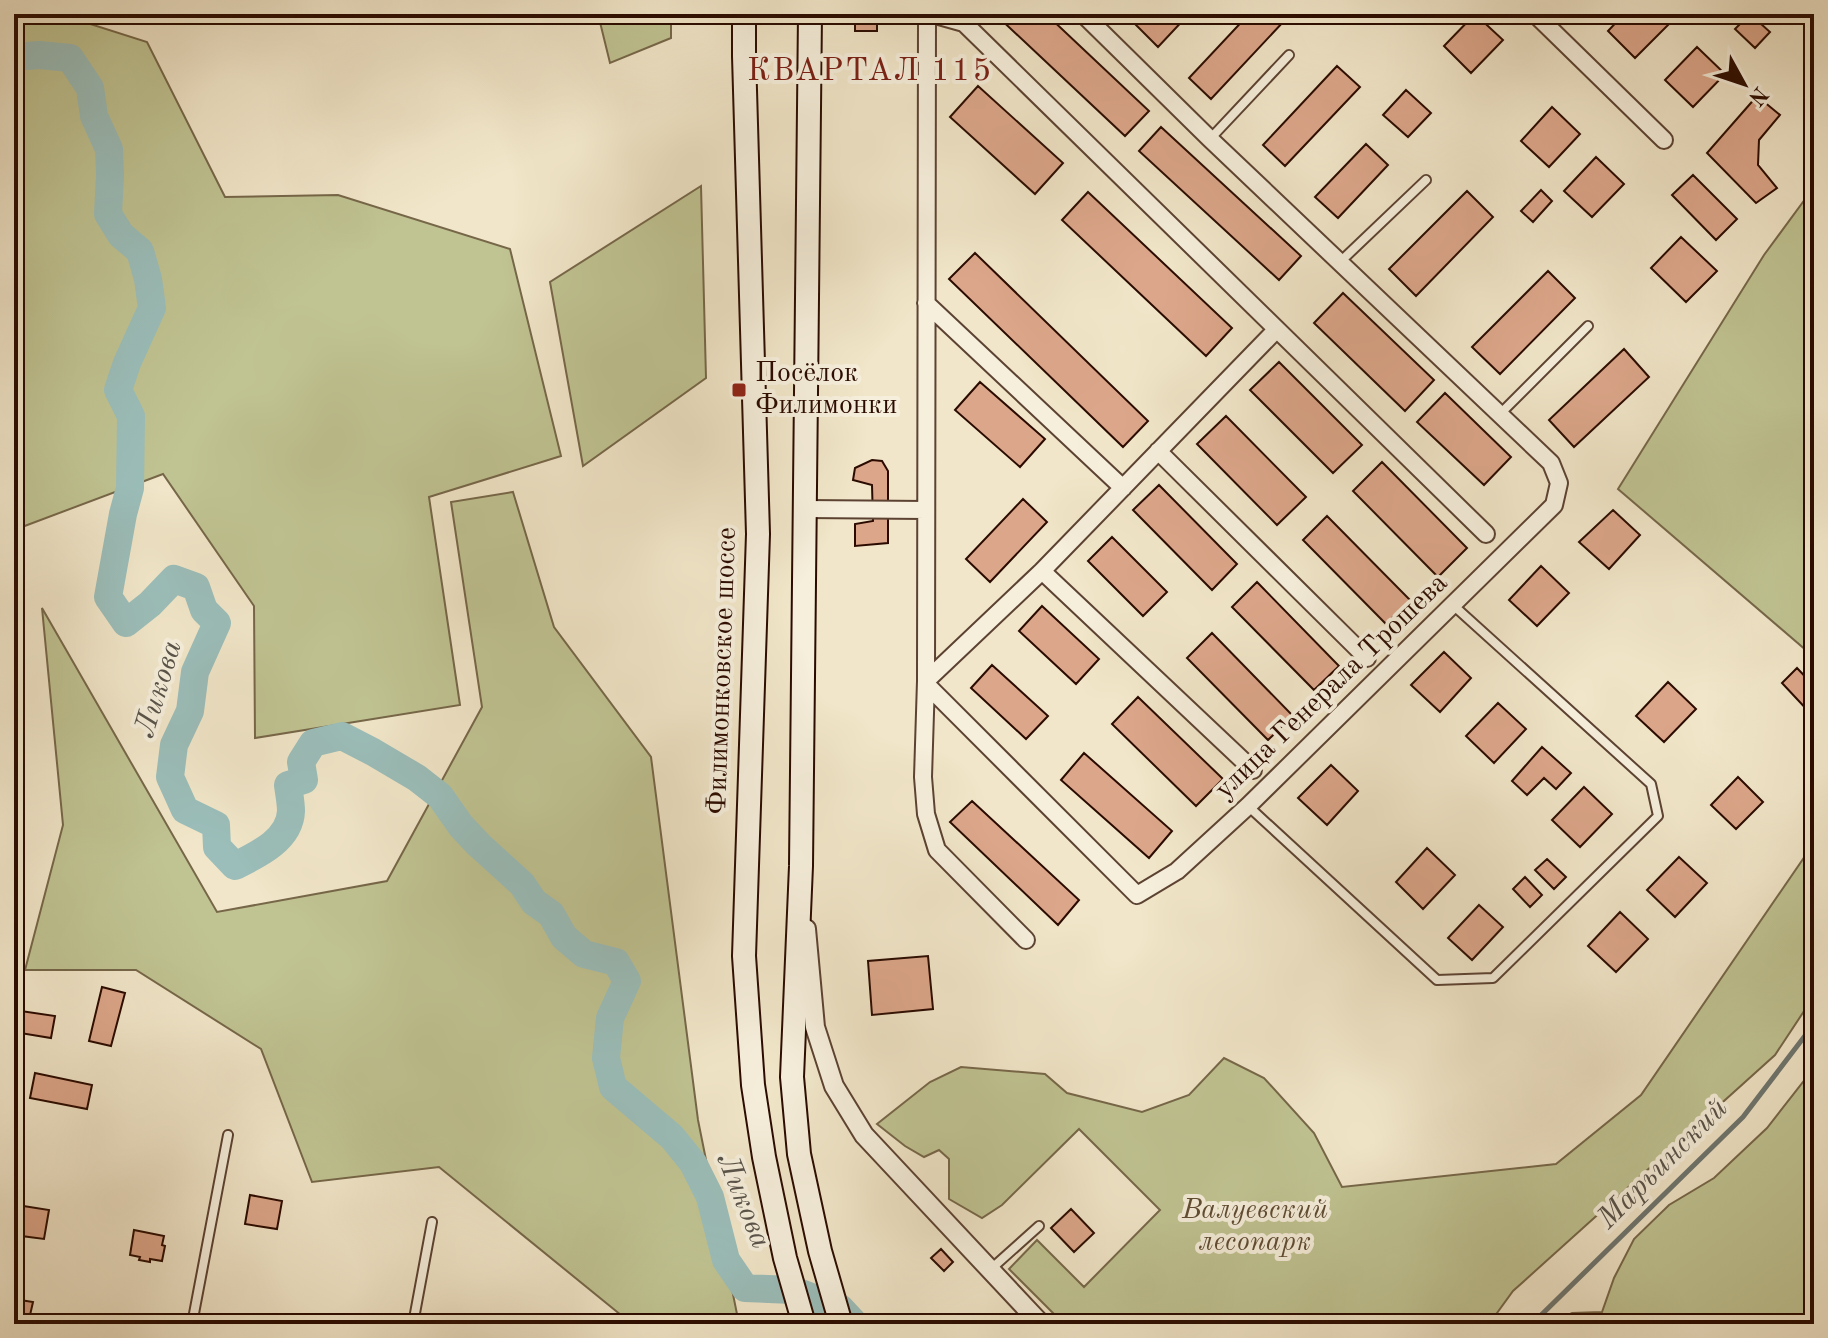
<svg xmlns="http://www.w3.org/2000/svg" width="1828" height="1338" font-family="'Old Standard TT',serif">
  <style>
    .green { fill: #c0c392; stroke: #766749; stroke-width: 2 }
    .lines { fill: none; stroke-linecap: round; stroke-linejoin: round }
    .stream { stroke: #6e7670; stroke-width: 5 }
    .river { stroke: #9bbeba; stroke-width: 28 }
    .building { fill: #dca68a; stroke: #2b0b00; stroke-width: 2 }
    .service-casing { stroke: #5c4232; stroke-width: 12 }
    .minor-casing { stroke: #5c4232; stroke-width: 20 }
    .tertiary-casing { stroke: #5c4232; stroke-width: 22 }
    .secondary-casing { stroke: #2b0b00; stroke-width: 26 }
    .service { stroke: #f6efdc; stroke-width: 8 }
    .minor { stroke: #f6efdc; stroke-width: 16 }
    .tertiary { stroke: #f6efdc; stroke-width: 18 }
    .secondary { stroke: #f6efdc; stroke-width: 22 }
    .poi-dot { fill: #8f2418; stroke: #f6efdc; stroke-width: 3 }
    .labels { text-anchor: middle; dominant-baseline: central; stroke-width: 8; stroke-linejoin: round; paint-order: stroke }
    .poi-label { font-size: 28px; fill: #2b0b00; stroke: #f6efdc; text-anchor: start }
    .street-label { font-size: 28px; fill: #2b0b00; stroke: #f6efdc }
    .park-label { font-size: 28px; font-style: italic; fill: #5f4b33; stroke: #f6efdc }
    .water-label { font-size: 30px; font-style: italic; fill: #58534a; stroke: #f6efdc }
    .quarter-label { font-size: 32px; letter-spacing: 2px; fill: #7a1f14; stroke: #f6efdc }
  </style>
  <rect width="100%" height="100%" fill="#f1e6c9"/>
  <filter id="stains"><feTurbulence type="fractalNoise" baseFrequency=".0025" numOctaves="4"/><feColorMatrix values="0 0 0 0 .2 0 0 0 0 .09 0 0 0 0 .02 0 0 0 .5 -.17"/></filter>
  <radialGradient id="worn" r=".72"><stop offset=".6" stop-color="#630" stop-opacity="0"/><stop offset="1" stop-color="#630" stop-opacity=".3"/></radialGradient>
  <path class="green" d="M14,14H59L147,42L225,197L338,195L510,249L561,456L429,497L460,705L255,738L254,606L163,474L14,530Z
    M598,14H671V38L610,63Z
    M701,186L706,378L583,466L550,282Z
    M1814,187V657L1618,489L1764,255Z
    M513,492L554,627L651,757L698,1120L739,1324H632L439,1167L312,1182L261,1049L136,970H25L63,825L42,608L217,912L387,881L482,707L451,502Z
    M1814,843V996L1775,1055L1513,1291L1489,1324H1064L1009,1269L1037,1240L1084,1287L1160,1210L1079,1129L1002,1205L982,1218L949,1199V1159L939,1150L924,1157L905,1146L877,1124L930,1082L961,1067L1045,1074L1067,1093L1142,1112L1189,1095L1224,1058L1264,1078L1314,1133L1342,1187L1556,1164L1641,1095Z
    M1814,1068V1324H1552L1572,1313L1602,1312L1614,1278L1634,1239L1669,1205L1714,1178L1767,1128Z"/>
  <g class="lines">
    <path class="stream" d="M1532,1324L1743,1117L1814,1024"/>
    <path class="river" d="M14,57L39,55L70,58L90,88L94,116L109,149L110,175L108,214L121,235L140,251L148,279L152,308L127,363L118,390L131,416L130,488L123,514L108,597L126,623L150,604L174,579L196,587L204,610L217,623L195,672L190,711L174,745L170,777L185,810L216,825L217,847L235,866C257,855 290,840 291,811C291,803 289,793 288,785L304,780L301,762L313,743L342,736L373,752L417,778L440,796L461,826L479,845L522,884L534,902L551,914L564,937L584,954L616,962L627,981L610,1018L606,1058L613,1087L672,1137L693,1163L710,1197L726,1260L745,1288L793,1290L840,1308L855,1324"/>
  </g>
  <path class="building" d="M855,14H877V31H855Z
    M995,14H1046L1149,111L1125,136Z
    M1147,14H1189L1158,47L1136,25Z
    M1249,14H1279L1285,20L1211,99L1189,78Z
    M1475,14L1503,40L1471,73L1444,46Z
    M1624,14H1657L1668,25L1635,58L1608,31Z
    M1750,14L1770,32L1755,48L1735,29Z
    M1697,47L1725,74L1693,107L1665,80Z
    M1337,66L1360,87L1285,166L1263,145Z
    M978,86L1063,163L1035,194L950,117Z
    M1406,90L1431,113L1408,137L1383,115Z
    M1757,96L1780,115L1759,140L1758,165L1777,188L1756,203L1707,153Z
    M1552,107L1580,134L1549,167L1521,141Z
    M1161,127L1301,256L1279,280L1139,151Z
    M1366,144L1388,165L1338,218L1315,197Z
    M1596,157L1624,184L1592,217L1564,191Z
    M1693,175L1737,219L1716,240L1672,195Z
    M1541,190L1552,201L1533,222L1521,211Z
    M1467,191L1493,217L1416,296L1389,269Z
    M1088,192L1232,328L1206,356L1062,220Z
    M1681,237L1717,271L1686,302L1651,268Z
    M975,253L1148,421L1123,447L949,279Z
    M1548,271L1575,298L1500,374L1472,347Z
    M1343,293L1434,380L1405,411L1314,323Z
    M1624,349L1649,377L1574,447L1549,420Z
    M1279,362L1362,445L1333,473L1250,390Z
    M980,382L1045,439L1020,467L955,410Z
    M1445,393L1511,457L1484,485L1417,422Z
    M1226,416L1306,497L1277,525L1197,444Z
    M872,460L882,461L888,471V543L855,546V524L873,521L872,485L853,480L855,468Z
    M1382,462L1467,548L1438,577L1353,491Z
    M1159,485L1237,564L1212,590L1133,510Z
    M1023,499L1047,522L990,582L966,559Z
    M1613,510L1640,535L1609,569L1579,542Z
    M1327,516L1410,600L1386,624L1303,540Z
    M1112,537L1167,592L1143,616L1088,561Z
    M1541,566L1569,593L1537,626L1509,600Z
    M1257,582L1339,666L1314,690L1232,607Z
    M1042,606L1099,659L1076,684L1019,631Z
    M1212,633L1293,716L1268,740L1187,658Z
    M1444,652L1471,678L1440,712L1411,685Z
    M992,665L1048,716L1026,739L971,688Z
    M1797,668L1814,686V711L1811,714L1782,683Z
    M1668,682L1696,709L1664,742L1636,716Z
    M1138,697L1223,779L1196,806L1112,724Z
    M1498,703L1526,729L1494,763L1466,736Z
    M1542,747L1571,773L1556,789L1544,778L1527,795L1512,781Z
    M1084,753L1172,831L1149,858L1061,780Z
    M1331,765L1358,791L1327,825L1298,798Z
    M1738,777L1763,802L1736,829L1711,805Z
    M1584,787L1612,814L1580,847L1552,820Z
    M972,801L1079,900L1058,925L950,822Z
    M1427,848L1455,875L1423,909L1396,882Z
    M1679,857L1707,883L1675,917L1647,890Z
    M1547,859L1566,877L1554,889L1535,870Z
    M1525,877L1542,895L1530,907L1513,889Z
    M1479,905L1503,927L1472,960L1448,938Z
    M1620,912L1648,939L1616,972L1588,946Z
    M928,956L933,1009L872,1015L868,961Z
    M102,987L125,993L111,1046L89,1041Z
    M14,1010L55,1016L51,1038L14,1032Z
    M35,1073L92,1085L87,1109L30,1098Z
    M250,1195L282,1201L277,1229L245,1224Z
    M17,1205L49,1210L44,1239L14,1235V1215Z
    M1071,1209L1094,1233L1074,1252L1051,1228Z
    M134,1230L164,1236L162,1245L165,1246L162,1261L150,1259V1262L139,1260L140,1257L130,1255Z
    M941,1249L953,1262L944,1271L931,1258Z
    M14,1299L33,1302L28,1324H14Z"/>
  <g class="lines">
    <g class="service-casing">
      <path id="service" d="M1210,139L1289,55
        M1340,262L1426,180
        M1500,414L1588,326
        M1248,806L1437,980L1493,978L1658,816L1651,784L1453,605
        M991,1269L1039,1226
        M192,1324L228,1135
        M413,1324L432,1222"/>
    </g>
    <g class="minor-casing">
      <path id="minor" d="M927,14L926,681L923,777L926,814L937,850L1026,940
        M932,14L964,23L1486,534
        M1535,14L1664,140
        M926,303L1123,488
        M1158,451L1367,658
        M806,509L926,510
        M1042,571L1253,770
        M926,681L1042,571L1276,330
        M926,684L1137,895L1177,871L1248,806L1554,505L1559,483L1551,463L1210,139L1083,14"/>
    </g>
    <g class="tertiary-casing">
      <path id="tertiary" d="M806,929L815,1027L834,1086L864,1135L1041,1324"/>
    </g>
    <g class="secondary-casing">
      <path id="secondary" d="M744,14V56L758,534L744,956L753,1085L764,1157L785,1258L804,1324
        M810,14L801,866L792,1077L799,1154L820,1251L841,1324"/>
    </g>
    <use href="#service" class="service"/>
    <use href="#minor" class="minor"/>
    <use href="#tertiary" class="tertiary"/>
    <use href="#secondary" class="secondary"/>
  </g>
  <rect class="poi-dot" x="731" y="382" width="16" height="16" rx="4"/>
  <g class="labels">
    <g class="poi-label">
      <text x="755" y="374">Посёлок<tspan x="755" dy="32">Филимонки</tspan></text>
    </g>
    <g class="street-label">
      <text transform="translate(723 671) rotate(-88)">Филимонковское шоссе</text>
      <text transform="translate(1332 687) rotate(-44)">улица Генерала Трошева</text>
    </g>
    <g class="park-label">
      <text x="1255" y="1211">Валуевский<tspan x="1255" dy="32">лесопарк</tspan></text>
    </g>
    <g class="water-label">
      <text transform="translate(159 689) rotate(-73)">Ликова</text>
      <text transform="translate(1663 1164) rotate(-45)">Марьинский</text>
      <text transform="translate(743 1201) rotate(68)">Ликова</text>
    </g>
    <g class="quarter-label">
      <text x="870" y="72">КВАРТАЛ 115</text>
    </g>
  </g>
  <rect width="1828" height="1338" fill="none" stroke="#f1e6c9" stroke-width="48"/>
  <rect x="16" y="16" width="1796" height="1306" fill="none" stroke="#2b0b00" stroke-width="4"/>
  <rect x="24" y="24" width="1780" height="1290" fill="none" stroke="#2b0b00" stroke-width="2"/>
  <g transform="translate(1744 84) rotate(130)" stroke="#f6efdc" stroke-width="6" paint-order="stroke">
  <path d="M0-6L14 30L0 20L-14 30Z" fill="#2b0b00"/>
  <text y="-12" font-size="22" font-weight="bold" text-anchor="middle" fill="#2b0b00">N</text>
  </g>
  <rect width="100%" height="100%" filter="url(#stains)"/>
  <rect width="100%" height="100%" fill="url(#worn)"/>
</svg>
